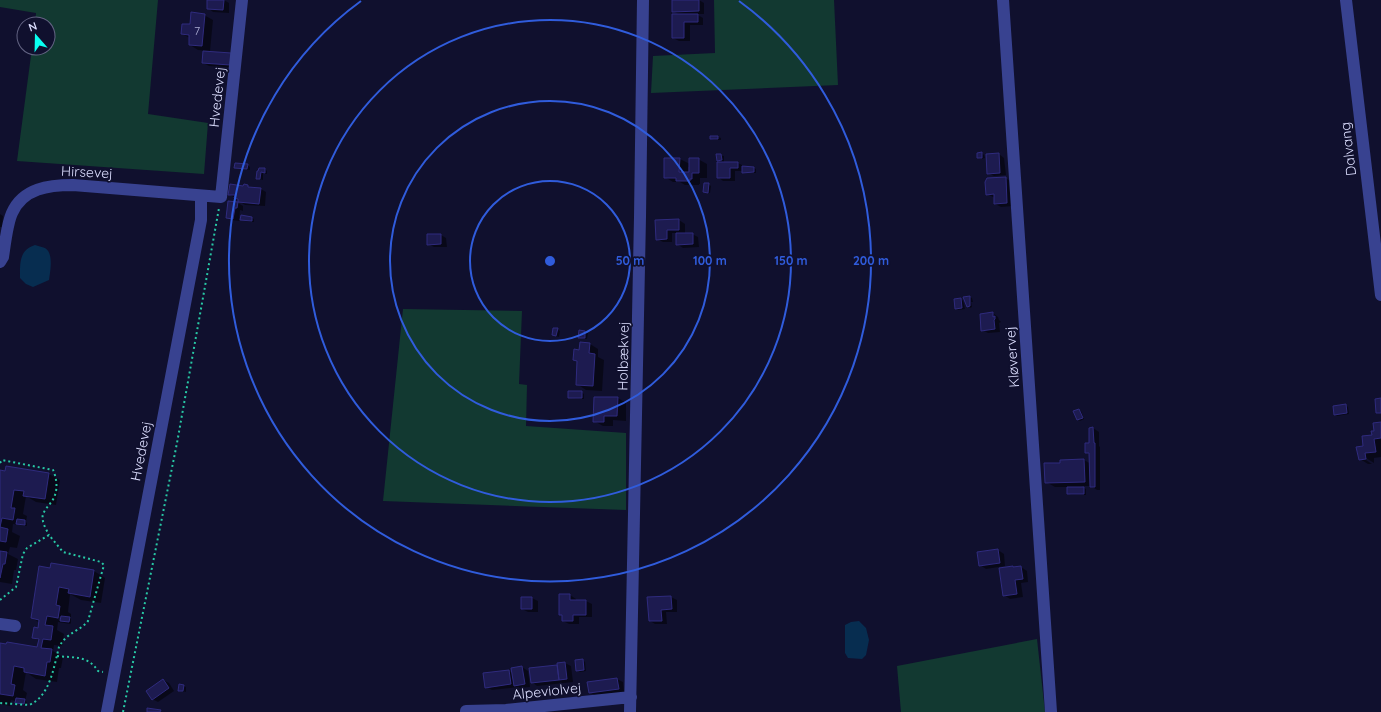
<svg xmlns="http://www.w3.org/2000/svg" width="1381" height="712" font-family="Quicksand,sans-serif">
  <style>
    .green { fill: #123931 }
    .water { fill: #072d50 }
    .shadow { fill: #0007; fill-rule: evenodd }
    .building { fill: #1d1b50; stroke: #2f2b7e }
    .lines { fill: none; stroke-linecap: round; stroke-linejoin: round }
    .path { stroke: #28c8a5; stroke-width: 2; stroke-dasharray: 2 3; stroke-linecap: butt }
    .minor { stroke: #384290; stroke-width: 12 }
    .ring { fill: none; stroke: #305cdc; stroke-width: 2 }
    .labels { text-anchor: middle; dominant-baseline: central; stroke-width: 3.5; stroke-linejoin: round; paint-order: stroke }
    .number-label { font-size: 12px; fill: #adaed3 }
    .street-label { font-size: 14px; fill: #dddfff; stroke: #10102e }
    .centre { fill: #305cdc; stroke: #10102e; stroke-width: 2 }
    .ring-label { font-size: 12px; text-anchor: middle; font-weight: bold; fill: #305cdc; stroke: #10102e; stroke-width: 3.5; stroke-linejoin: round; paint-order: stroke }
  </style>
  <rect width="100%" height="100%" fill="#10102e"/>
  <path class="green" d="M0,0H158L148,114L208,123L204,174L17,161L32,48H48V24H35L36,13L0,7Z
    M714,0H834L838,85L651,93L653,56L715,53Z
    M403,309L522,311L519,384L527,385L526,426L626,433V510L383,501Z
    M1037,639L1045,712H901L897,666Z"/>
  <path class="water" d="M35,245C38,246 42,247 45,248C54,253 50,272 49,280L33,287L26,284L20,278C20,263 19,250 35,245Z
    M859,621L866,628L869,640L866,655L862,659L848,658L845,653V625L851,622Z"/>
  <path class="shadow" d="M208,0H224L229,3V13L213,12L208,8Z
    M699,0L704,3V14H696L703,18V25H690V41H679L673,38L680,15L673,11Z
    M204,15L213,20L210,51L198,50L190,45V38L182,34Z
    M204,52L235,68L209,66L203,63Z
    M711,137H718L721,138V140H714L711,139Z
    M982,153L984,155L985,158L980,159L978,157Z
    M999,154L1004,158L1006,175L994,176L988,173Z
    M717,155L724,156V163H738L744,166V167L754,168L756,169V173H745L743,171H735V181H723L718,177L722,163L718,160Z
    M665,159H680L690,164L698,159L707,164V178H700V184H699V185H685L680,182H673L665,177ZM688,167H690V173H688Z
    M247,165L250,167V170L236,168Z
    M265,169L267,171V174L263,173V180L257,178V172Z
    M1005,178L1011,181L1013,206L1001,207L995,204V198L987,194Z
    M708,184L711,186L710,193L704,192Z
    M247,186L252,188L261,189L266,192L265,206L245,205L229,194Z
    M238,203L243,206V211L240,210L239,221L232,220L227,217Z
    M0,214L3,216L2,227H0Z
    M252,218L254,219V222L244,221L241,220Z
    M679,220L685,224V234H692L698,237L699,247L683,248L677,244V233H672V242H663L657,239L656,221Z
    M441,235L446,238L447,247H434L428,244Z
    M969,297L972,298L973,302H971L972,307L970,308L968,306Z
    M961,299L963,301L965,309L958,310L956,308Z
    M993,313L998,317L999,320L1001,322L999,323L1000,332L988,333L982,330Z
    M557,329L560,331L559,337L553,335Z
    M580,331L588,333L587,339L579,337Z
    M590,344L598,349V357L604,360L602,391L586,390L577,384L578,362L574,360L580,351Z
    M581,392L584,394V399L572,398L569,397Z
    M618,398L626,403V421L613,420V426H603L594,421Z
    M1346,405L1348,407L1349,414L1337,416L1335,414Z
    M1079,410L1081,411L1084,419L1080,421L1077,419Z
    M1381,423V457L1374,458V463L1366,458V460L1372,464H1368L1360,459L1365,447Z
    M1093,428L1099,432V446L1100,447V490H1097L1091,486H1081L1086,489V495H1071L1068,493V487H1055L1046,482L1061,464L1084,460L1091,464L1090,455L1086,452L1090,444V429Z
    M0,471L49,474L60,480L56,505L36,502L26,496L23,514L27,516L26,522L27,523V526L13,524L12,532L20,536L17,548L10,547L8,554L18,559L16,570H14L12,584L0,582Z
    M998,550L1004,554L1005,566L986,569L980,565Z
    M1021,567L1027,571L1028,582L1021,583L1023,597L1010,599L1004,595Z
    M40,568L94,571L105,578L101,603L81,600L70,594L68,612L71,614V623L70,624L58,622L57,630L64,634L62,646L54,645L53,651L63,657L61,668H59L57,682L36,679L26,672L23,690L27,693L25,701L27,702L26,705L19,704L16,701L11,700L10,706L0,704V644L38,648L39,641L33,637L39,629L40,623L32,618ZM54,614L61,618V621L53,616Z
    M560,595H570L576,599V601H586L592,604V617H579V624H569L563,621V616L560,614Z
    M671,597L677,600V612H666L667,624H655L650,621Z
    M532,598L538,601V612H528L522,609Z
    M583,660L585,662L586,671L580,672L577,670Z
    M565,663L571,666L573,682L537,686L532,682L530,669L559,666V664Z
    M522,667L528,671L530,687L520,688L518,687L492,690L486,687L509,671L513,673Z
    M617,679L623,682L624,692L596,696L590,692Z
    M163,680L169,683L174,691L158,702L152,699Z
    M184,686L186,687V692L179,690Z"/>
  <path class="building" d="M207,0H224L223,10L207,9Z
    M672,0H699V11L672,12Z
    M191,12L205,14L202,46L189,45V35L181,34L182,24H190Z
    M672,14H698V22H684V38H672Z
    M203,51L231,53L230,65L202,63Z
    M710,136H718V139H710Z
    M982,152V158H977V153Z
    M999,153L1000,173L987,174L986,154Z
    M716,154H721L722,160L717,161Z
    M664,158H680L679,172H689V158H699V173H692V179H690V181H676V178H664Z
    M717,162H738V168H730V178H717Z
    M235,163L248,164L247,169L234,168Z
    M742,166L754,167V172L742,173Z
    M259,168H265V173L261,172L260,179H256L257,171H258Z
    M1006,177L1007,203L994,204V194L986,195L985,182L987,178Z
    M704,183H709L708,193L703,192Z
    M230,184L243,186L244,184L248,185V187L261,188L259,204L238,202V199L234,198L235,195H228Z
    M228,201L238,202L237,208H235L233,219L226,218Z
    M241,215L252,217V221L240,220Z
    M679,219V230H667V239L656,240L655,220Z
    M676,233H693V244L676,245Z
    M427,234H441V244L427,245Z
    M970,296V306L967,307L963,297Z
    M961,298L962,308L955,309L954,299Z
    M993,312V317L995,316V319L994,320L995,329L981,331L980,314Z
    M553,328H558L556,336L552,335Z
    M579,330L585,331V338H578Z
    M580,342L590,343L589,353L595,354L593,386L576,385L577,361L573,360L574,349L579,350Z
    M568,391H582V398H568Z
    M594,397H618L617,416H604V422H593Z
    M1381,398V413H1376L1375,399Z
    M1346,404L1347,413L1334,415L1333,406Z
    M1079,409L1083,418L1077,420L1073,411Z
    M1381,422V438L1374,439L1376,452L1365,453L1366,459L1359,460L1356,447L1363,446L1362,436L1372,435L1371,431H1374L1373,423Z
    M1093,427L1094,443H1095V487H1090L1089,453H1085V443H1089V428Z
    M1084,459L1085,482L1045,483L1044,463H1060V460Z
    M6,466L49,473L45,499L23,496L24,491L14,490L11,508H15L13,520L2,518L0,527L8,529L6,542L0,541V470L5,471Z
    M1067,487H1084V494H1067Z
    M17,519L25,520V525L16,524Z
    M998,549L1000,563L979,566L977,552Z
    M0,551L7,552L5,564H3L0,578Z
    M51,563L94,570L90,597L68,593L69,589L59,587L56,605L60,606L58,618L47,616L45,625L53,626L51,640L43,639L41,648L52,649L50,662H47L45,676L24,672V668L14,666L11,684L15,685L13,696L0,694V643L6,644L7,642L37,647L39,639L32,638L34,627L38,628L39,620L31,618L39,566L50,568Z
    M1013,566V567L1021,566L1023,579L1015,580L1017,594L1003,596L999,568Z
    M559,594H570V600H586V615H573V621H562V615H559Z
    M671,596L672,609L661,610L662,621H649L647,597Z
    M521,597H532V609H521Z
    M61,616L70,617L69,622L60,621Z
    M583,659L584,670L576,671L575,660Z
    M565,662L567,679L559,680L557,663Z
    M557,665L559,680L531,683L529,668Z
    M522,666L525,684L514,686L511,668Z
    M509,670L511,684L485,688L483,673Z
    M617,678L619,689L589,693L587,682Z
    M163,679L169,688L152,700L146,691Z
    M179,684L184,685L183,691H178Z
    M16,698L25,699L24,704L15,703Z
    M147,708L161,710L160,712H147Z"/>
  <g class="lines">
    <path class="path" d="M0,463L2,460L53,470C56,476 58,487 55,495C53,502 46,507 43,514C41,521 46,529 49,535
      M0,600L16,587L23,554L27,548L49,535L63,552L101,562L104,565L88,621C79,632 67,632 59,647C54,666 50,697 29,705L0,703
      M57,656C73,658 88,655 98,671L103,672
      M123,712L177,443L219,208"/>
    <path class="minor" d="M1003,0L1051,712
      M1346,0L1381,295
      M0,262L3,257C5,244 7,224 12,213C23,188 49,185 73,185L221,197L242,0
      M0,624L15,626
      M466,711L506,710L631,697
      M107,712L201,220V196
      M630,712L640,217L643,0"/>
  </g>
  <g class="ring">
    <circle cx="550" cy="261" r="80"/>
    <circle cx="550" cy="261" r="160"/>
    <circle cx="550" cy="261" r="241"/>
    <path d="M739 1A321 321 0 1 1 361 1"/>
  </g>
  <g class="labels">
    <g class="number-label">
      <text x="197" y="30">7</text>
    </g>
    <g class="street-label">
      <text transform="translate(217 97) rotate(-84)">Hvedevej</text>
      <text transform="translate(1348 149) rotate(-97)">Dalvang</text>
      <text transform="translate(87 172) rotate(3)">Hirsevej</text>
      <text transform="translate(623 356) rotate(-89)">Holbækvej</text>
      <text transform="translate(1012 357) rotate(-94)">Kløvervej</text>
      <text transform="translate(141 451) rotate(-79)">Hvedevej</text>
      <text transform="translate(547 691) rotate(-6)">Alpeviolvej</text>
    </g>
  </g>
  <circle cx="550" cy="261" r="6" class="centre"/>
  <g class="ring-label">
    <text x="630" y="265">50 m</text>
    <text x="710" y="265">100 m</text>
    <text x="791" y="265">150 m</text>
    <text x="871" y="265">200 m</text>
  </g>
  <g transform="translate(36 36) rotate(340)"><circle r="19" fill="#10102e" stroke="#626382"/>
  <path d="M0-3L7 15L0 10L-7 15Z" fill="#09fff1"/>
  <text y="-6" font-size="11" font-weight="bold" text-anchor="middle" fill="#dddfff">N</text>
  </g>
</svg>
